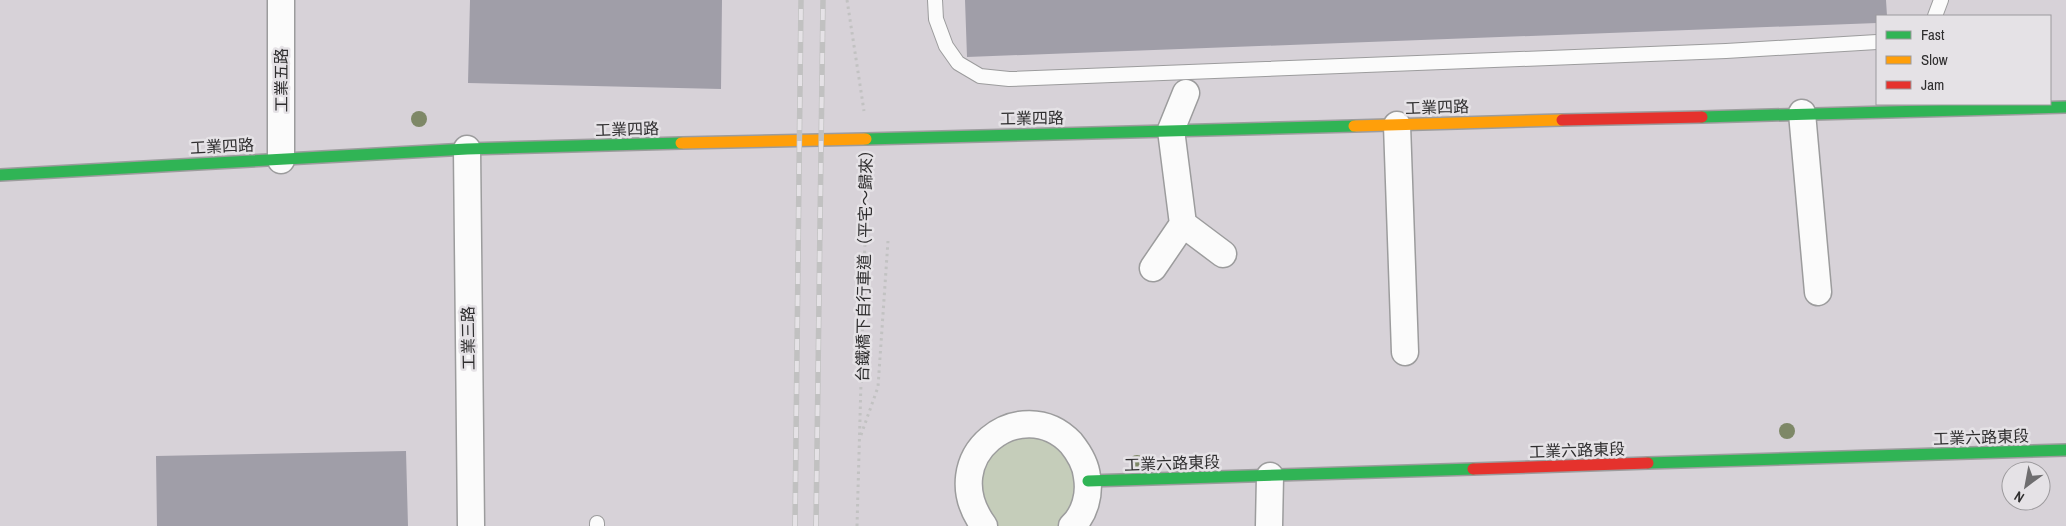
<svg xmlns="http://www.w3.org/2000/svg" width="2066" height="526" font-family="'Archivo Narrow','Noto Sans TC',sans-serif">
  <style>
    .built { fill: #d7d2d8; fill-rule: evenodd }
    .green { fill: #c5cdba }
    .building { fill: #a09ea8 }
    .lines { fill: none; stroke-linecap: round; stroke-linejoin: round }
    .lane-casing { stroke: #9c9c9d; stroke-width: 16 }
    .street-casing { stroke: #9c9c9d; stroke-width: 29 }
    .fast-casing { stroke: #9c9c9d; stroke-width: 14 }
    .slow-casing { stroke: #9c9c9d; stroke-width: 14 }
    .jam-casing { stroke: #9c9c9d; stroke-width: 14 }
    .path { stroke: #c2c2c2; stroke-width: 3; stroke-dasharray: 2.5 4; stroke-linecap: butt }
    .lane { stroke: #fbfbfb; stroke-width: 14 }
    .street { stroke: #fbfbfb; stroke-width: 26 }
    .fast { stroke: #30b455; stroke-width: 11 }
    .slow { stroke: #ff9f0a; stroke-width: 11 }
    .jam { stroke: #e5322d; stroke-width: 11 }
    .rail-casing { stroke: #c1c1c1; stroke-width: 5.5 }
    .rail { stroke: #e5e2e6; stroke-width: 4; stroke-dasharray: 11; stroke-linecap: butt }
    .tree { fill: #7e8867 }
    .labels { text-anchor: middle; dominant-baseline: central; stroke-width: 5; stroke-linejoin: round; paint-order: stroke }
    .street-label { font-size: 16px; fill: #2f2e2f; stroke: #e5e2e6 }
  </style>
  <rect width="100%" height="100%" fill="#e4e3e5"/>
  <path class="built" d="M0,0H2066V526H0ZM1877,16H2050V104H1877ZM2011,471H2041V501H2011Z"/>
  <path class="green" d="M1007,428L1078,451L1072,526H984L969,473Z"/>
  <path class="building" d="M470,0H722L721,89L468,83Z
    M965,0H1886L1887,16H1877V23L967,57Z
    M406,451L408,526H157L156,456Z"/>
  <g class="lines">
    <g class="lane-casing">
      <path id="lane" d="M935,0L936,19L946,46L958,63L980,76L1009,79L1726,51L1877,42
        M1935,16L1941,0
        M597,526V523"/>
    </g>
    <g class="street-casing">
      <path id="street" d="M281,0V160
        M1802,113L1818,292
        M1397,125L1405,352
        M467,149L471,526
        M1183,224L1171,130L1186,93
        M1153,268L1183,224L1223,254
        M984,526C933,456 1022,391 1071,443C1079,453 1086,464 1087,477C1090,494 1085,514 1072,526
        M1269,526L1270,476"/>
    </g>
    <g class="fast-casing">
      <path id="fast" d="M1702,117L2066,107
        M866,139L1354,126
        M0,175L467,149L681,143
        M1648,463L2066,450
        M1088,481L1473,469"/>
    </g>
    <g class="slow-casing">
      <path id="slow" d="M1354,126L1562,120
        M681,143L866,139"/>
    </g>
    <g class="jam-casing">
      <path id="jam" d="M1562,120L1702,117
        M1473,469L1648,463"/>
    </g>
    <path class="path" d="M847,0L864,111
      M861,435L878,387L888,241
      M857,526L867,167"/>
    <use href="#lane" class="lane"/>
    <use href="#street" class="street"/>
    <use href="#fast" class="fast"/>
    <use href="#slow" class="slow"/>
    <use href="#jam" class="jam"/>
    <g class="rail-casing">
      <path id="rail" d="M795,526L801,0
        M816,526L823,0"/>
    </g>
    <use href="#rail" class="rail"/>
  </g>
  <g class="tree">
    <circle cx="419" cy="119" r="8"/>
    <circle cx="1787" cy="431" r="8"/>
    <circle cx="1137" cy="463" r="8"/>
  </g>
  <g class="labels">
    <g class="street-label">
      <text transform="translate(281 80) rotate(-90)">工業五路</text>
      <text transform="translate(1437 107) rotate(-2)">工業四路</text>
      <text transform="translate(1032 118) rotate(-1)">工業四路</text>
      <text transform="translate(627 129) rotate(-2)">工業四路</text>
      <text transform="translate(222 146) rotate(-3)">工業四路</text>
      <text transform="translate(864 262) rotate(-89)">台鐵橋下自行車道（平宅～歸來）</text>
      <text transform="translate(468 338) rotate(-91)">工業三路</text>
      <text transform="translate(1981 437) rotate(-2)">工業六路東段</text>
      <text transform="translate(1577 450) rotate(-2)">工業六路東段</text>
      <text transform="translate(1172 463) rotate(-2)">工業六路東段</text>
    </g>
  </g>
  <rect x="1876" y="15" width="175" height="90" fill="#e5e2e6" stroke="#9c9a9d"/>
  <rect x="1886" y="31" width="25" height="8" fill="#30b455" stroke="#9c9a9d"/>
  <text x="1921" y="40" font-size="15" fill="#2f2e2f">Fast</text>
  <rect x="1886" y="56" width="25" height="8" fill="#ff9f0a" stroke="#9c9a9d"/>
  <text x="1921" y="65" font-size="15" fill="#2f2e2f">Slow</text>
  <rect x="1886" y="81" width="25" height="8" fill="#e5322d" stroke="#9c9a9d"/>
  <text x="1921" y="90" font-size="15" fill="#2f2e2f">Jam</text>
  <g transform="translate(2026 486) rotate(212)"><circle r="24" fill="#e5e2e6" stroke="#9c9a9d"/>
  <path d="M0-4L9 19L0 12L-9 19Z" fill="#6e6d6f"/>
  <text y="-8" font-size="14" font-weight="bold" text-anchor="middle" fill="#2f2e2f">N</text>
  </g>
</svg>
